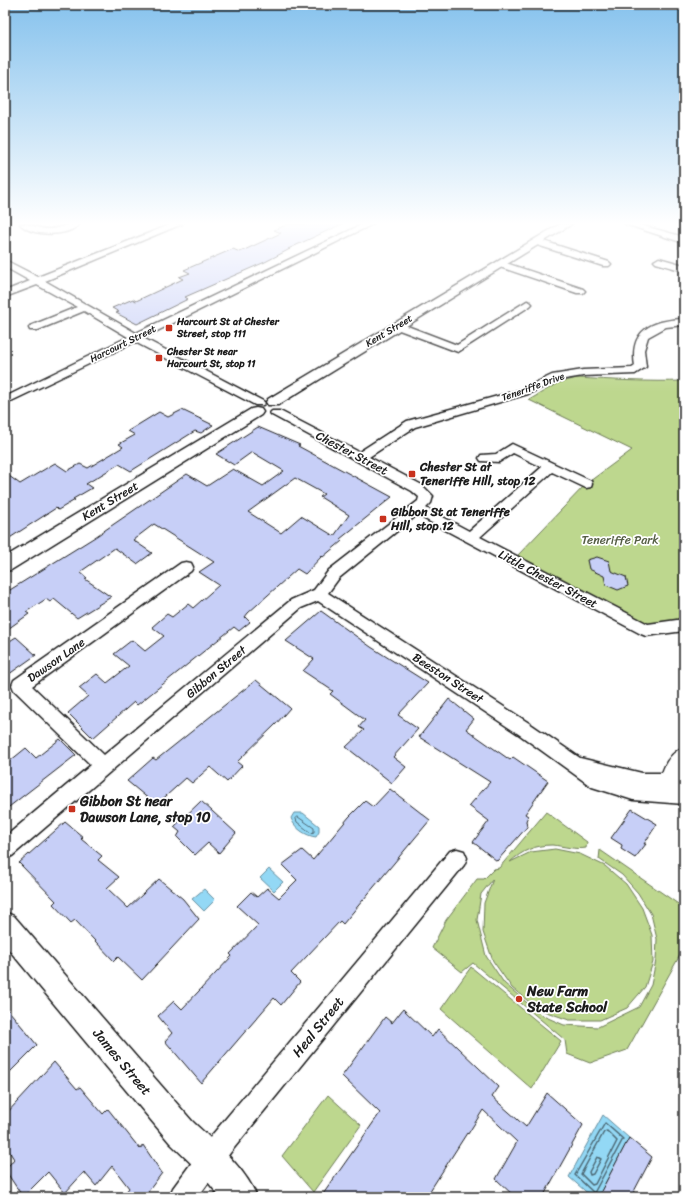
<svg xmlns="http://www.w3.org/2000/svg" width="689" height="1202" font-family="Sriracha,sans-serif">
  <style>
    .green { fill: #bdd78e; stroke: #6c7a55 }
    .water { fill: #93d8f5; stroke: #638d9e }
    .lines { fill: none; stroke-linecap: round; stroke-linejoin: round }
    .shore-far1 { stroke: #4c6773; stroke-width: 1 }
    .shore { stroke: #4c6773; stroke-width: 1.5 }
    .building { fill: #c7cff7; stroke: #1c1c1c; fill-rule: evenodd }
    .minor-casing { stroke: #1c1c1c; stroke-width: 3 }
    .tertiary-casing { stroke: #1c1c1c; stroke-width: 3 }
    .minor { fill: #fff; fill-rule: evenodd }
    .tertiary { fill: #fff; fill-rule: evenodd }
    .poi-dot { fill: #c8321e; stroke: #fff; stroke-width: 1.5 }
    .labels { text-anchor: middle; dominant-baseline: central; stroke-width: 3.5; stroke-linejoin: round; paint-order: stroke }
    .far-poi-label { font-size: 10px; font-weight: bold; fill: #1c1c1c; stroke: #fff; text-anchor: start }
    .far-street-label { font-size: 10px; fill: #1c1c1c; stroke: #fff }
    .street-label { font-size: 12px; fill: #1c1c1c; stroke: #fff }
    .poi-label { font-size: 12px; font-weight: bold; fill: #1c1c1c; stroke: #fff; text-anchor: start }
    .park-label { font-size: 12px; fill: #545d44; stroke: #fff }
    .near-poi-label { font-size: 14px; font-weight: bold; fill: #1c1c1c; stroke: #fff; text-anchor: start }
    .near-street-label { font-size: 14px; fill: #1c1c1c; stroke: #fff }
  </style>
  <rect width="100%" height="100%" fill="#fff"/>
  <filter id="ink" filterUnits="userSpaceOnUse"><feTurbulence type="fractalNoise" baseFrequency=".025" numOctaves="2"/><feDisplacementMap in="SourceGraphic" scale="8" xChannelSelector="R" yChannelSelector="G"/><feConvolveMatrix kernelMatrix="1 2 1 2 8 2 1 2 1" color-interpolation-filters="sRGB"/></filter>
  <g filter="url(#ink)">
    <path class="green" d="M577,378C612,380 648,382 684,381V621L650,625L515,561L518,555L586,484L632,450L529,400L558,383Z
      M546,812L587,842L586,848C575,850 564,846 552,845C535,845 522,851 510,862L531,852L555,849L580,854L605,866L626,884L642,908L652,935L653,962L645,987L627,1008L600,1020H569L538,1009L512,988L493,961L483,932L484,903L493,879L481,894L477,920L486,956L504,983L541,1015L564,1025L598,1027L639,1007L651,985L656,960L657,939L651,914L638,893L622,875L599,859L600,850L684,908V948L627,1050L590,1063L567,1054L565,1040L473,963L462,972L432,948L446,920L477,879H484L494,869L499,868Z
      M471,967L561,1041L532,1089L441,1009Z
      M328,1095L361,1125L313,1192L282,1156Z"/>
    <path class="water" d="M294,813H303L319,826V832L316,837C306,836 294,828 291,818Z
      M269,869L283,882L274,891L260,878Z
      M204,889L215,900L204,911L192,899Z
      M603,1115L629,1138L598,1197H592L569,1177Z"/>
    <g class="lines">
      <path class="shore-far1" d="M298,817L314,828V832L311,833L297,822L296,819Z"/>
      <path class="shore" d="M605,1123L623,1139L594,1193L575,1175Z
        M607,1131L617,1141L595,1184L592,1185L581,1174L604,1132Z
        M597,1157L601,1159L593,1174L590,1175L589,1172Z"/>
    </g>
    <path class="building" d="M289,224H342L288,249H290L265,262L185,297L188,299L137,324L116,313L119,312L112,308L133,299L136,301L183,279L179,277L190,273L184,270L233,249L240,252L281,233L274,230Z
      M182,410L213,425L201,433L195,431L131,471L119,464L86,484L92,488L73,499L75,500L58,510L56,508L5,541V473L20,484L55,463L67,471L80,464L88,468L123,447L119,444L135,435L128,431L159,412L168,417Z
      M258,427L300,445L298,446L392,497L340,539L342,541L323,557L322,556L305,574L297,569L248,613L245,617L250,622L239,631L234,627L137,705L134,702L93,738L68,713L88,696L79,688L97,674L107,683L129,666L114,654L132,640L145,651L164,636L152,627L167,614L172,617L188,604L193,608L219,585L199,572L214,562L154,524L133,540L152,553L137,564L115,548L80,572L87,578L85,579L111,597L77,618L54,599L50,602L46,599L26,612L29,614L5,631V593L95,537L187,474L207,486L233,469L263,486L284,471L252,452L234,465L216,454ZM295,478L324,494L320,497L349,515L334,536L301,516L281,533L248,512Z
      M597,557L609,561L611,571L626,577L628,586L618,590L606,585L604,576L589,569L587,560Z
      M321,611L371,647L428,683L398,715L418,729L393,757L406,767L392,783L346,747L364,730L359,727L365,720L330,694L333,691L303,671L314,659L286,641Z
      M16,637L36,655L5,677V644Z
      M256,680L290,708L276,724L237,762L242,766L227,782L210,767L192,783L186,778L156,805L127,781L153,758L156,760Z
      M449,699L474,719L466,729L510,760L513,757L548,781L525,814L528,816L526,821L527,827L497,861L473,842L489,821L469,806L490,782L419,737Z
      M60,739L76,755L5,810V765L26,748L36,758Z
      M390,789L430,820L343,924L340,921L291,973L300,982L281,1005L274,998L201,1083L165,1041L172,1033L158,1016L174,1001L182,1009L232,956L230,954L258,925L237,906L251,892L257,897L267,888L279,898L297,880L282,865L302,850L313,860L349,817L365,801L373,807Z
      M201,801L236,833L219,853L208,843L195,855L177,837L180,832L174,827Z
      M632,809L657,824L644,844H646L635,858L621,849L622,845L611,838Z
      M65,822L83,837L81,839L102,856L98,860L119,877L107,888L128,908L159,879L183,899L199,919L142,980L118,957L114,961L75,920L71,923L53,904L56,901L19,863Z
      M5,1006L37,1045L5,1077Z
      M403,1009L432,1037L438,1029L499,1087L492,1097L526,1127L547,1093L583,1125L543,1197H515L496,1179L517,1142L483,1110L468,1134L467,1133L426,1197H321L380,1113L342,1076L385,1017L392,1023Z
      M54,1062L77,1089L80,1087L103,1114L108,1109L140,1149L143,1145L162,1173L144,1197H122L129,1188L112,1166L96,1186L84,1172L65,1193L48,1172L23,1197L5,1170L14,1159L5,1145V1115Z
      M629,1138L652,1157L631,1197H598Z"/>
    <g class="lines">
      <g class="minor-casing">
        <path id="minor" d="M20,224C30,223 38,229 48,229C60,229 69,222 80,224C67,237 33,237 20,224Z
          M172,224H182L45,281L136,333L363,224H373L143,338L263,401L265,403L263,405H255L135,342L5,404V397L128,337L84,311L38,330H30L29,328L30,326L77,307L37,285L5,297V291L30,281L5,267V260L38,277Z
          M625,224H637L684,237V243Z
          M537,239L609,262L611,264L609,266H603L534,244V240Z
          M659,258L684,265V271L656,263L654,261Z
          M500,261L583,289L585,291L583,293H577L497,266L495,264Z
          M527,301L530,302L532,304L530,306L458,352L394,328L393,326L394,324H402L457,345Z
          M684,319V325L666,327L648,337L644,350L646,367L635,374L583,376L559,380L528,394L415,427L369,457L422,485L433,496L431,503L426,508L469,531L542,467L513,453L499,462L481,461L479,458L481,455L496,454L512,444L591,481L592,484L591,487L586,488L552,472L480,537L648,624L684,619V631L646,636L641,634L417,515L339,578L328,593L532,725L580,758L642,773H662C666,761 672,752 684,747V766L680,774H684V804L633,800L592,787L520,735L318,601L301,608L12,856L5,858V837L91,765L14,690L12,685L14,680L181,563L186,562L191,563L193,567L191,571L32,686L104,755L291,600L314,590L329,570L418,501L419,497L412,491L272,415L270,413L272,411H280L359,452L407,421L520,390L552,375L583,370L632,368L635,366C629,330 652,320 684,319Z
          M457,849L464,851L467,858L464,865L230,1153L198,1197H169L173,1188L212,1135L450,851Z"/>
      </g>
      <g class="tertiary-casing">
        <path id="tertiary" d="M560,224H572L278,405H268L266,402L268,399Z
          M256,408L261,409L263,412L261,415L11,570L5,571V557L251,409Z
          M5,912L14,916L192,1121C215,1143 245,1167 257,1197H220L199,1171L170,1143L5,945Z"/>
      </g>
      <use href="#minor" class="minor"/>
      <use href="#tertiary" class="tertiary"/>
    </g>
  </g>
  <linearGradient id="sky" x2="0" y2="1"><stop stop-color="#86c2ed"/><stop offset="0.57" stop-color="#fff"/><stop offset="1" stop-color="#fff" stop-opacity="0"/></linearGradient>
  <rect width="689" height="392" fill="url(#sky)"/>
  <g class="poi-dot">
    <rect x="165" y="324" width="8" height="8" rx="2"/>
    <rect x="155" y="354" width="8" height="8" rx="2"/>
    <rect x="408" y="470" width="8" height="8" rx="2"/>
    <rect x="379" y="515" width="8" height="8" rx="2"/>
    <rect x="68" y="805" width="8" height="8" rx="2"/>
    <circle cx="519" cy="999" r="4"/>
  </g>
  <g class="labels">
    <g class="far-poi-label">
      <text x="177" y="322">Harcourt St at Chester<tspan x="177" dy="12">Street, stop 111</tspan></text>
      <text x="167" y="352">Chester St near<tspan x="167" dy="12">Harcourt St, stop 11</tspan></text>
    </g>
    <g class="far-street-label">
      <text transform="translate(389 331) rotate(-31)">Kent Street</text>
      <text transform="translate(123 344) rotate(-26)">Harcourt Street</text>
      <text transform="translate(533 387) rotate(-20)">Teneriffe Drive</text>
    </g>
    <g class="street-label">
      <text transform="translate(352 453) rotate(28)">Chester Street</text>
      <text transform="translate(110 501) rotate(-31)">Kent Street</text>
      <text transform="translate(548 579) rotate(28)">Little Chester Street</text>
      <text transform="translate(56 660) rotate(-35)">Dawson Lane</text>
      <text transform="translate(216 672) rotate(-40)">Gibbon Street</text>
      <text transform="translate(448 678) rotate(33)">Beeston Street</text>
    </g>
    <g class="poi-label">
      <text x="420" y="467">Chester St at<tspan x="420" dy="14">Teneriffe Hill, stop 12</tspan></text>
      <text x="391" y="512">Gibbon St at Teneriffe<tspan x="391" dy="14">Hill, stop 12</tspan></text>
    </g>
    <g class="park-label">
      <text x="620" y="540">Teneriffe Park</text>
    </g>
    <g class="near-poi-label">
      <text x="80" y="801">Gibbon St near<tspan x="80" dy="16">Dawson Lane, stop 10</tspan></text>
      <text x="527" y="991">New Farm<tspan x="527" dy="16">State School</tspan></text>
    </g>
    <g class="near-street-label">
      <text transform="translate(318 1027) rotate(-51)">Heal Street</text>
      <text transform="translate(122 1062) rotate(50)">James Street</text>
    </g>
  </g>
  <rect width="689" height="1202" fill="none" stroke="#fff" stroke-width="20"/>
  <rect x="10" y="10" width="669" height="1182" fill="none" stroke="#1c1c1c" stroke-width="1.5" filter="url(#ink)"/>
</svg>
